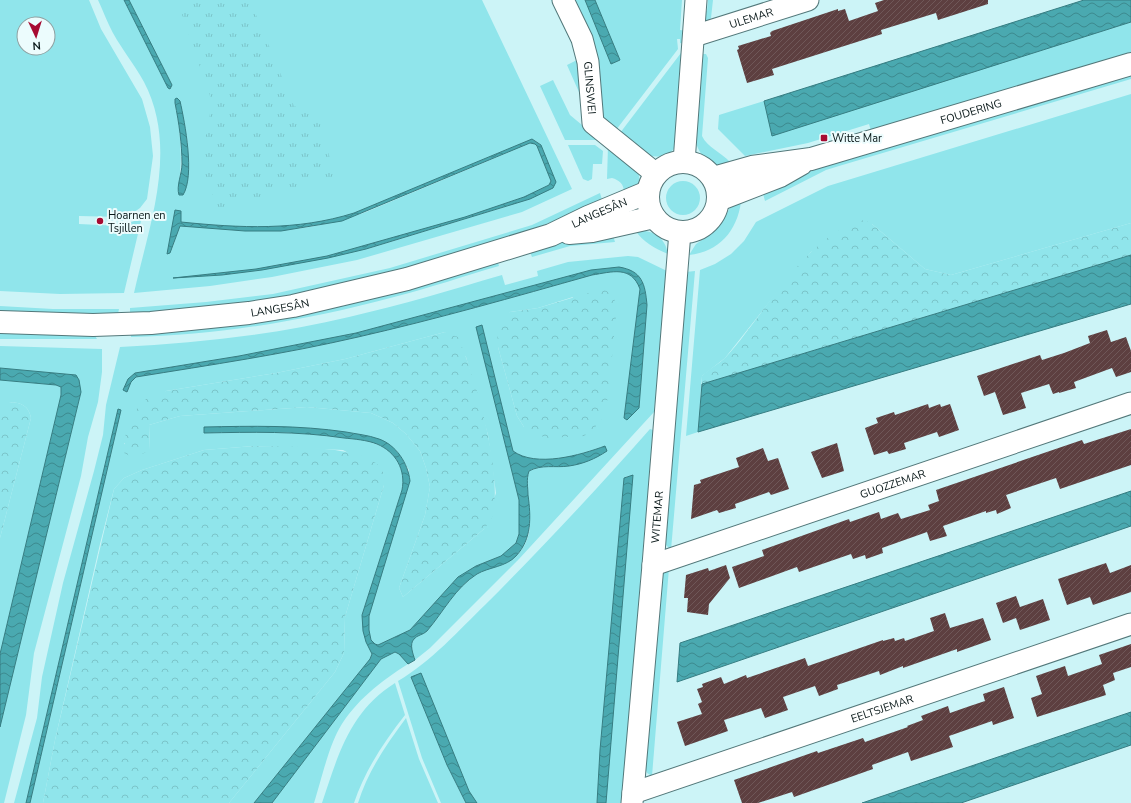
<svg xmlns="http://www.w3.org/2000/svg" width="1131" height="803" font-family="'Nunito Sans',sans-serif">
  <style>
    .grass { fill: #90e5eb; fill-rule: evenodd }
    .forest { fill: url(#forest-crowns) }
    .park { fill: url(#park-tufts) }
    .water { fill: url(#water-waves); stroke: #367d82 }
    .building { fill: url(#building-hatch) }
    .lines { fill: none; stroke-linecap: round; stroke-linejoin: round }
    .street-casing { stroke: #53787a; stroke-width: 23 }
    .secondary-casing { stroke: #53787a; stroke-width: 24 }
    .street { stroke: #fff; stroke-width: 21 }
    .secondary { stroke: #fff; stroke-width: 22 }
    .poi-dot { fill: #a60b32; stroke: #ecfcfd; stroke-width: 1.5 }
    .labels { text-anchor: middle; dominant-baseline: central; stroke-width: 4; stroke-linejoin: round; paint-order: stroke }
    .street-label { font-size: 11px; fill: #071617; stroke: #ecfcfd }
    .poi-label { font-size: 11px; fill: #071617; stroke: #ecfcfd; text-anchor: start }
  </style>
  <defs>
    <pattern id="forest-crowns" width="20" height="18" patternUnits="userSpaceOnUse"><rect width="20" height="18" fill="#90e5eb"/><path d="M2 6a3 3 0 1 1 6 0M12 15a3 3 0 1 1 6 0" fill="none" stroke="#7bc4c9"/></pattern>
    <pattern id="park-tufts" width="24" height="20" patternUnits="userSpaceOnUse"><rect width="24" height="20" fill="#90e5eb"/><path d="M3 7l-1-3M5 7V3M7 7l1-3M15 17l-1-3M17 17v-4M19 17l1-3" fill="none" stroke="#7bc4c9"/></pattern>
    <pattern id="water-waves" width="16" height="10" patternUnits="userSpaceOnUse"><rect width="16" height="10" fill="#4aa9b0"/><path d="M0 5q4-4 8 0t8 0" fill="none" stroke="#3c898e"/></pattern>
    <pattern id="building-hatch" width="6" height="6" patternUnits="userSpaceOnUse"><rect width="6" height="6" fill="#5d3f40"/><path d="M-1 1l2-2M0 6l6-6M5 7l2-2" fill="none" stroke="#6f5758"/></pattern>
  </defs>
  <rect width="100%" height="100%" fill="#ccf4f7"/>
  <path class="grass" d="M0,0H89L101,29L142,99L150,127L153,156L147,199L140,208L130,215L122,217L79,216V224L120,226L137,220L141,221L124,293L60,294L0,291ZM24,24H48V48H24Z
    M98,0H124L170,89L172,85L129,0H482L572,189L522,212L357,260L272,277L210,286L134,293C149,225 179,149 144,82C134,63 118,45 109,25C105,17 102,8 98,0ZM177,98L180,101L188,145L178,191C183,160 181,133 175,103ZM532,139L541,145L555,184L530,199L367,249L262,270L222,275L173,278L256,269L327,256L465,217L524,197L549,185L551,181L537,146L535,144L531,143L366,212C326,227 286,232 244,231C223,230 201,226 180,226L172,249L181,211V222C242,228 295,232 354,213Z
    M551,0H559L578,40L582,99L567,65L579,59Z
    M568,0H585L611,64L620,60L595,0H682L680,30L687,31L686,44L680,43V39H677L678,49L616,130L605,120L600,112Z
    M708,0H713L711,18L706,23L703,21L701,11H707Z
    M1131,22V54L871,131L869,124L808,143L745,156L718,129L719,115L764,101L772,135Z
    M684,49L677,143C672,155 662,159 649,155L620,133Z
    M703,54H706L708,58L702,136C707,147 722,153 730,162L724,167C705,164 697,152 694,134Z
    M1131,75V79L839,166L826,170L765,201L762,190L837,161Z
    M553,80L570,115L600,140H565L540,86Z
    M1131,94V223L951,275L925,269L872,224L811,252L774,296L725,358L702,376L698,432L686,436L700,270L715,264L731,254L744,241L756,222L828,186Z
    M568,145H595L603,151L602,164H593L592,179L588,181L583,179Z
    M608,146L638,171L640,181L635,188L624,192C624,184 619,180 612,178L607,179Z
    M666 198a17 17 0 1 1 34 0a17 17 0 1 1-34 0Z
    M600,193L603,203L505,239L391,274L274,299L206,308L130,314V308L206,302L273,294L390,268L532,225Z
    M741,202C737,231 719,252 689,255L696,244L708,236L719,226L730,208Z
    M635,230C652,230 665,236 668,254C654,248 643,242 635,230Z
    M612,232L615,242L570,246L532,257L530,252L568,241Z
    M628,256L638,257L667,271L654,412L519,559L430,648L415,660C413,654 409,644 414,639C417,635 423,635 427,631C444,611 455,588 477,574C493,565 511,565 522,549C540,523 521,495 529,471L540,467L569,466L605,446C580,455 536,468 513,451L482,325L477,327L519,500V534L516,543L501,556L476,566L458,577L410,630L378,645H375L371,640L369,630V616L409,470L397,451L364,435L329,430L247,426L204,433C250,432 297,431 343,438C354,439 366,440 376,444C396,451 406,470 402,490L362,615L372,654L370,659L254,803H229L335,672L344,653L345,617L384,485L383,472L343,450L254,446L204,450L142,470L124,478L114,489L100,544L55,740L43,803H30L121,410L118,409L26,803H14L37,718L42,677L63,583L94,471L103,435L106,405L120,347C197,343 274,335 349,317C401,305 451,290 502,275L505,285L538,276L537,271L568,262ZM619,267L642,280L647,305L639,408L624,418L640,289C631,265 612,272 592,275C514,296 437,319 358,337C285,354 210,365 136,377L131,381L127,392L124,390L128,379L135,373L239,356L356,333L530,287ZM573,297L524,427L517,416L498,347L510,312L538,308ZM445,332L466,357L488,435L496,493L484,529L403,597L399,588L425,515L430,487L426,468L420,451L406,434L393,423L371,413L307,407L180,416L149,425L150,450L124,444L166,391L276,373L345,359Z
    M498,263L499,266C464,276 430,288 394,297C309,320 220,335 131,337V334L285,318L393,293Z
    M695,271L671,550L666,545L664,540L686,272Z
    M0,306L53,309H119L118,314L0,311Z
    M0,331L94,334L97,339H0Z
    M0,346L102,349V372L98,402L88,437L81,476L34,653L26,715L4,803H0V727L81,392L76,375L0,368Z
    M0,380L56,385L61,387V395L0,654V538L31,418C28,401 14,402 0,402Z
    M650,429L653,430L622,803H606L628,476L624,478L600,750L597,803H477L469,791L421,674L411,677L447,765L466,803H441L422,758L398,681C432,661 458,631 486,604C543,547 597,489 650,429Z
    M669,568L652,776L647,773L645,768L662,573Z
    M395,652L399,654L408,664C381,681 355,701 339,729C328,749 321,781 314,803H272L381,659Z
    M395,683L405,715C384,742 365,770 354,803H322C338,755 350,711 395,683Z
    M406,718L419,759L438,803H358C368,771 386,745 406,718Z"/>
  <path class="forest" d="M864,220L872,224L925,269L951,275L1131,223V255L702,384V376C709,369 719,364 726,357C765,315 804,235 864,220Z
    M602,289C611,292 614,297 617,306L608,398L601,420L592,431L584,436L547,438L532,433L524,427L517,416L498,347L497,330L500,321L510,312L538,308Z
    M445,332L458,337C476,379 502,469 493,514C492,519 487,525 484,529L403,597L399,588L425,515L430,487L426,468L420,451L406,434L393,423L371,413L307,407L180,416L149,425L150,450L134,458L124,453L126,430L132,414L146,399L166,391L276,373L345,359Z
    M0,402C14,402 28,401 31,418L0,538Z
    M254,446C280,447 374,444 383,472C385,476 384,481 384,485L345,617L344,653L335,672L229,803H43L55,740L114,489L124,478L142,470L204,450Z"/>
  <path class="park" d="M177,0H250L294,106L318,116L335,176L218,210L201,163L212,102Z"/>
  <path class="water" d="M124,0H129L172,85L170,89L168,88Z
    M585,0H595L620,60L611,64Z
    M1084,0H1131V22L772,136L764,101Z
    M177,98L180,101C185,123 195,176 183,195H179C176,186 182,174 182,164C182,144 179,123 175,103V99Z
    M532,139L541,145L556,182L553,188L530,199L366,249L328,258L262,270L222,275L173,278L256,269L327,256L465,217L524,197L549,185L551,181L537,146L535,144L530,143L342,221L281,231H245L180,226L170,253L167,254L175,210L181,211V222C240,228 297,231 354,213Z
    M1131,255V304L698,432L702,384Z
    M619,267C642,271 645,283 647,305L639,408L627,420L624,418L640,289C631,265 612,272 592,275C514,297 437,319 358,337C285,354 210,365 136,377L131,382L127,392L123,390L128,379L135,373L239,356L356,333L591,270Z
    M482,325L513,451C536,468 581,455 605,446L607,451C595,459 583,464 569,466C555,468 542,464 529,471C526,480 528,487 528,495C531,517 532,539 516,556C506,567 489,567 477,574C455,588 444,611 427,631C423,635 417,635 414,639C409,644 413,654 415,660L408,664L399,654L395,652L381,659L272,803H254L370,659L372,654L366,642L363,631L362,615L402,490C406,470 396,452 377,444C367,440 354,439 344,438C298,431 251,432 204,433V427C251,426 299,425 346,432C356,434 368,435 379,439C396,445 408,463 410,481L369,616V630L371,640L375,644L378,645L410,630L458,577L476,566L501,556L516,543L519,534V500L476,327Z
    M0,368L76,375L79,380L81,392L0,727V654L61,395V387L56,385L0,380Z
    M118,409L121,410L30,803H26Z
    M633,475L606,803H597L600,750L624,478Z
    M1131,491V526L677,682L680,643Z
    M421,673L469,791L477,803H466L447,765L411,677Z
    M1131,712V745L961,803H862Z"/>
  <path class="building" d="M884,0H988V4L938,20L936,13L881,30L882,34L772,69L774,75L747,83L737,50L739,49L738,46L771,36L770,33L772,31L838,9V11L845,9L849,21L878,11L875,3Z
    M1107,330L1111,342L1126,337L1131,351V372L1116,377L1112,368L1074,382L1076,388L1059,393V392L1053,394L1049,384L1021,393L1026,408L1003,415L995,392L984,396L977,376L1040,355L1042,360L1064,353L1090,343L1088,336Z
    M928,404L929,408L940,404L941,407L950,404L959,430L939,437L937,432L904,443L906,449L889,454L887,451L874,455L865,428L878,423L876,418L894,412L895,415Z
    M1131,429V465L1060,489L1056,478L1006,495L1011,508L997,514L996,510L986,513V511L943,526L947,536L930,541L927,532L882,548L883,553L866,559L865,555L853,559L851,554L799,572L797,567L739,588L732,567L764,556L762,550L849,519L850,522L879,512L881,519L898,513L901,519L930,510L928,505L939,501L936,490L1082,440L1084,444Z
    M837,443L844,471L822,478L811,452Z
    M763,448L768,461L778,458L789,489L771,495L769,492L735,504L736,508L719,513L717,510L691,519L694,485L701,483L700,480L739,467L736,458Z
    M1106,563L1110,573L1131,565V592L1093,605L1090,597L1067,605L1058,579Z
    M726,565L730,578L709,604L708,615L687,612L688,598H684L686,575L708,568L709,571Z
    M1016,596L1020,607L1043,599L1050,620L1020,630L1016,618L1003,623L996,603Z
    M945,613L950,628L983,618L991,640L957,652V649L903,668V666L880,675L879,671L837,685L838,689L819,696L815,686L783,697L788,710L765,718L761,708L724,720L728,731L685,746L677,722L702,714L698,704L702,702L697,689L703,687L702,684L721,677L724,684L746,675L747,678L805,658L808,666L883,640V641L894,638L895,641L904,638L905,641L934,631L930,618Z
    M1131,644V667L1113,673L1115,680L1103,685L1106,695L1037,717L1031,698L1042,694L1036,676L1065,666L1068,676L1102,664L1099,655Z
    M1004,687L1014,718L993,725L992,721L949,736L953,747L911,761L908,752L872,765L873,769L794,797L792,792L758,803H742L734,780L817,751L818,753L863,738L865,742L908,727L907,726L923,720L921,716L948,706L950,713L970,706L985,701L983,694Z"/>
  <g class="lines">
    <g class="street-casing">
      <g id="street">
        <path id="s1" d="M563,0L582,39L588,62L593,123L656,174"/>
        <path id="s2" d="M694,36L808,0"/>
        <path d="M684,162L696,0"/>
        <path id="s3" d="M653,565L1131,403"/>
        <path id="s4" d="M633,793L1131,624"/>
        <path id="s5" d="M632,803L653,565L680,232"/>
      </g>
    </g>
    <g class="secondary-casing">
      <g id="secondary">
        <circle cx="683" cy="197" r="35"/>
        <path id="s6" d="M713,178L752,167L811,159L1131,64"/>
        <path d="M718,200L780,176L801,164"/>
        <path d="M569,233L592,231L654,217"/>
        <path id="s7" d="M0,322L93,325L151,323L249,313L293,306L407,279L551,235L588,217L648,192"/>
      </g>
    </g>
    <use href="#street" class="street"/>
    <use href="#secondary" class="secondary"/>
  </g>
  <g class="poi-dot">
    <rect x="820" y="134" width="8" height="8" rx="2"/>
    <circle cx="100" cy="221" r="4"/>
  </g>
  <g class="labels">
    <g class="street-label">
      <text stroke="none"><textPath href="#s2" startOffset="60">ULEMAR</textPath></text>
      <text stroke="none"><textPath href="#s1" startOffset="93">GLINSWEI</textPath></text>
      <text stroke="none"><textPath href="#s6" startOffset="267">FOUDERING</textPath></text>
      <text stroke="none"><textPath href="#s7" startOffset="615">LANGESÂN</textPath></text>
      <text stroke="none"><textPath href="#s7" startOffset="281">LANGESÂN</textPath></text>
      <text stroke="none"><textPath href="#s3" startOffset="253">GUOZZEMAR</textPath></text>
      <text stroke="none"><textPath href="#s5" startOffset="287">WITEMAR</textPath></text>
      <text stroke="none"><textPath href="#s4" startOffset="263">EELTSJEMAR</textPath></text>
    </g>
    <g class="poi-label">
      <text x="832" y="138">Witte Mar</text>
      <text x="108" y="215">Hoarnen en<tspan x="108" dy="13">Tsjillen</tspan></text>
    </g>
  </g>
  <g transform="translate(36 36) rotate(176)"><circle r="19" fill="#ecfcfd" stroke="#90a0a1"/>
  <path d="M0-3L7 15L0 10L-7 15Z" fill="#a60b32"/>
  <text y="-6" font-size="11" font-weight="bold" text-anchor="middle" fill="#071617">N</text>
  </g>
</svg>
